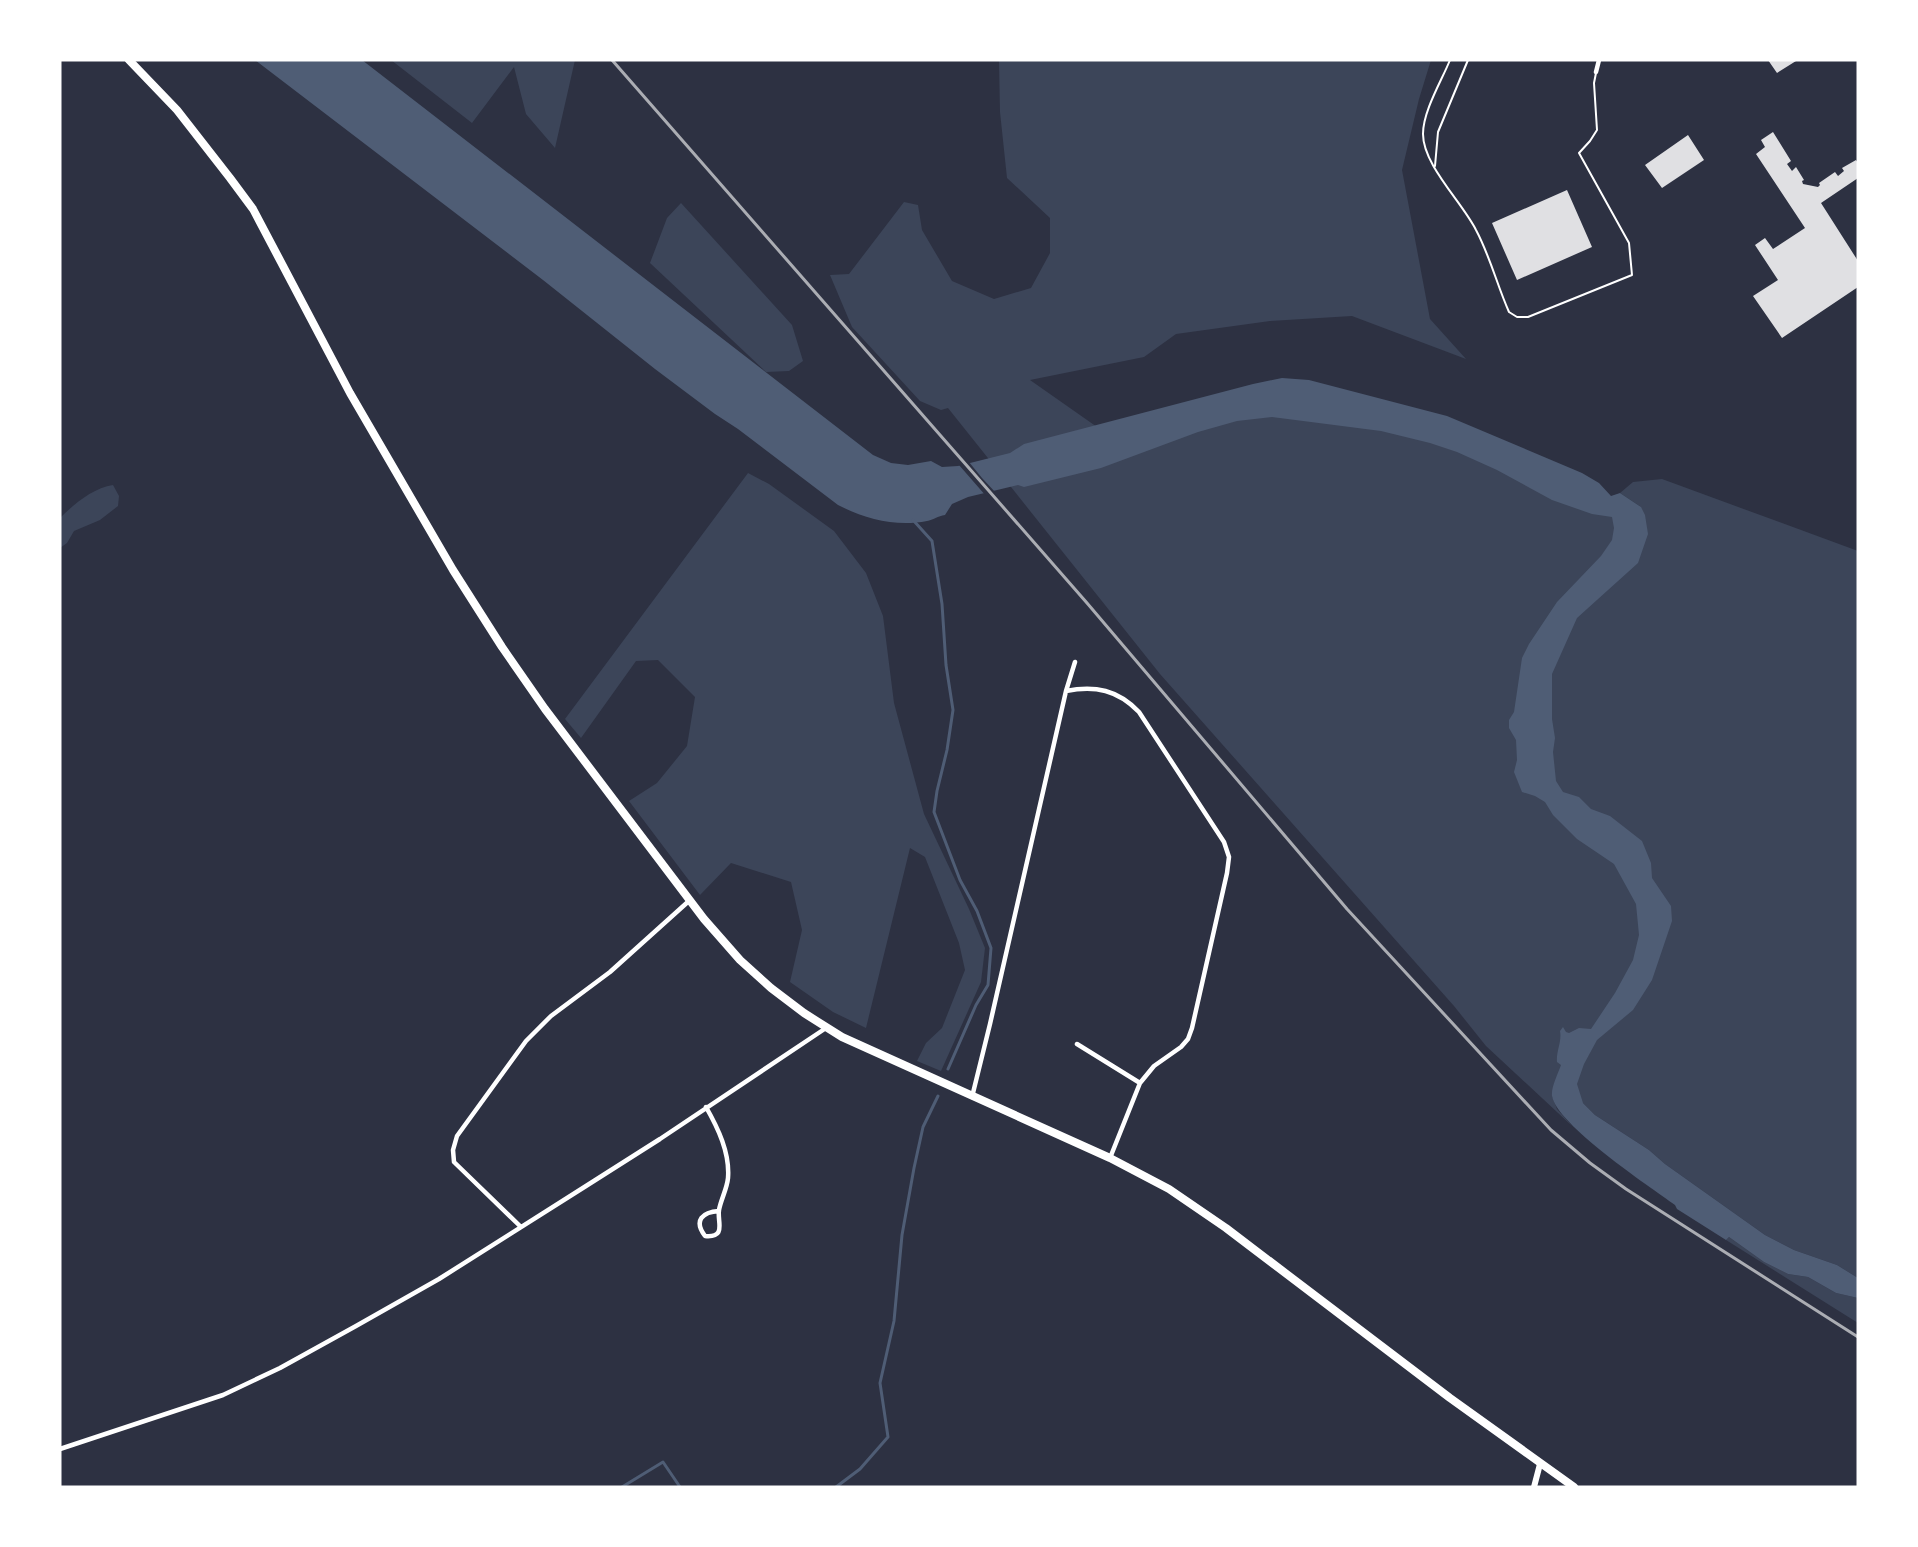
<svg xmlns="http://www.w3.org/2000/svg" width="1918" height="1547" font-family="Cabin,sans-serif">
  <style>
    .green { fill: #3c4559 }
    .water { fill: #4f5d75 }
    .pier { fill: #2d3142 }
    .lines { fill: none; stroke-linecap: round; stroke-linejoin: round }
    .stream { stroke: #4f5d75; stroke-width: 3 }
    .building { fill: #e0e0e3 }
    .service { stroke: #fff; stroke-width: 2 }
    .minor { stroke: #fff; stroke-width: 4.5 }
    .tertiary { stroke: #fff; stroke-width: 6 }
    .primary { stroke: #fff; stroke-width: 8 }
    .rail { stroke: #abadb3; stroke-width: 3 }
  </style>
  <rect width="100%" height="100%" fill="#2d3142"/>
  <path class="green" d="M391,60H575L555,148L526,114L514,67L472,123Z
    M999,60H1431L1419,99L1402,170L1430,319L1466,359L1352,316L1270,321L1176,334L1144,357L1030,380L1117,441L1275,397L1522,465L1641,507L1620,493L1633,482L1662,479L1858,551V1278L1837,1265L1794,1250L1765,1235L1665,1164L1649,1150L1595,1115L1583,1103L1552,1096L1557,1109L1572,1126L1486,1046L1454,1006L1160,674L948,408L941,410L920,401L852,327L830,275L849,274L904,202L918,205L922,230L952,281L994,299L1031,288L1050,253V218L1007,178L1000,112Z
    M681,203L792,325L803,361L789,371L766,372L650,263L667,218Z
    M748,473L769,484L834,531L866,573L883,616L894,703L924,814L969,909L985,948L981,982L941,1071L917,1061L926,1043L942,1028L965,970L959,943L925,857L910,848L866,1028L833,1012L790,982L802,930L791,882L731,863L700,895L629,801L657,783L687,746L695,697L658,660L636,661L581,738L565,719Z
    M113,485L119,496L118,506L100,520L74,531L67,543L60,548V518C74,504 93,488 113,485Z
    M1729,1237L1764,1262L1788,1274L1808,1277L1836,1293L1858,1298V1323L1726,1240Z"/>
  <path class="water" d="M255,60H362L873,455L891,463L908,465L931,461L942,467L958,466L1010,453L1024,444L1253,384L1282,378L1309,380L1447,416L1582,473L1599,483L1611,496L1620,493L1641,507L1645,515L1648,534L1638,563L1577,618L1552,674V719L1555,738L1553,752L1556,781L1563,792L1579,797L1591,809L1610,816L1642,841L1651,863L1652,878L1671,906L1672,921L1652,980L1633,1010L1597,1040L1584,1064L1577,1084L1583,1103L1595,1115L1649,1150L1665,1164L1765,1235L1794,1250L1837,1265L1858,1278V1298L1836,1293L1808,1277L1788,1274L1764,1262L1729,1237L1726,1240L1677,1209L1675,1205C1649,1186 1557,1125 1552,1096C1551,1087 1558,1074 1561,1065L1557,1062C1556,1051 1562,1042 1560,1031L1563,1027L1566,1032L1569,1033L1579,1028L1591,1029L1615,993L1633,960L1639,935L1636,904L1614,864L1577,839L1553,815L1545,802L1535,796L1522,792L1514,772L1517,760L1516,740L1509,728V720L1514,712L1522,658L1529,644L1557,602L1601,556L1612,540L1614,528L1612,517L1592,514L1552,500L1497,470L1457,452L1430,443L1381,431L1272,417L1237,421L1198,432L1101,468L1024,487L1018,485L968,497L952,504L945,515C938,516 933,520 927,521C896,527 865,519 838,505L738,429L715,414L655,369L543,280Z"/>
  <path class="pier" d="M969,462L982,478L996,493L986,496L959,465Z"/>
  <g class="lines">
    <path class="stream" d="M913,520L932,541L942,604L946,665L953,710L947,750L937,791L934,812L960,880L977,911L991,948L988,985L976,1005L948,1069
      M622,1487L663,1462L680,1487
      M836,1487L860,1469L888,1437L880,1383L894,1321L902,1235L914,1168L923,1127L938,1096"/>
  </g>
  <path class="building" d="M1768,60H1795L1796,61L1777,73Z
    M1773,132L1791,161L1787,164L1792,171L1796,167L1804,180L1802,181L1803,184L1818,187L1820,185L1819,183L1835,172L1838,176L1844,171L1842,168L1856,160L1858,163V178L1821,203L1858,261V287L1782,338L1753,296L1778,280L1755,245L1765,238L1773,249L1805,228L1756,154L1765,147L1761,140Z
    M1688,135L1704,160L1662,188L1645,165Z
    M1567,190L1592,247L1517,280L1492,223Z"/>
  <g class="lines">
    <path class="service" d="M1450,60C1442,80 1423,111 1423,134C1423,165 1462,202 1476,230C1490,256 1497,285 1509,312L1517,317H1528L1632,275L1629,243L1579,153L1590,141L1597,130L1594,83L1596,73
      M1435,166L1438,132L1468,60"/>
    <path class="minor" d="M1596,72L1599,60
      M1066,691C1095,685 1118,690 1139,712L1224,842L1229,857L1227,873L1192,1028L1188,1039L1181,1047L1154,1066L1140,1083L1110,1158
      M1077,1044L1140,1083
      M972,1097L990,1024L1066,691L1075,662
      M706,1107C718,1128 730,1153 728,1178C727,1189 721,1199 719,1210C717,1222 727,1238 705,1236C693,1220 703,1212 719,1211
      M521,1227L454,1162L453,1150L457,1136L526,1041L551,1016L610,972L690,900
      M60,1449L223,1395L280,1368L356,1326L439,1279L586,1186L660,1139L826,1028"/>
    <path class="tertiary" d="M1534,1487L1540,1464"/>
    <path class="primary" d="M129,60L177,110L230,178L253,209L350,393L453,570L502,647L545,709L704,919L740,960L771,988L804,1013L842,1037L1110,1158L1169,1189L1226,1228L1450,1398L1574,1487"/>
    <path class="rail" d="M612,60L1087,603L1347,909L1551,1130L1590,1163L1626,1189L1858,1337"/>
  </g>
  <rect width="1918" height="1547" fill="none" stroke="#ffffff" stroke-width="123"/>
</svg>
